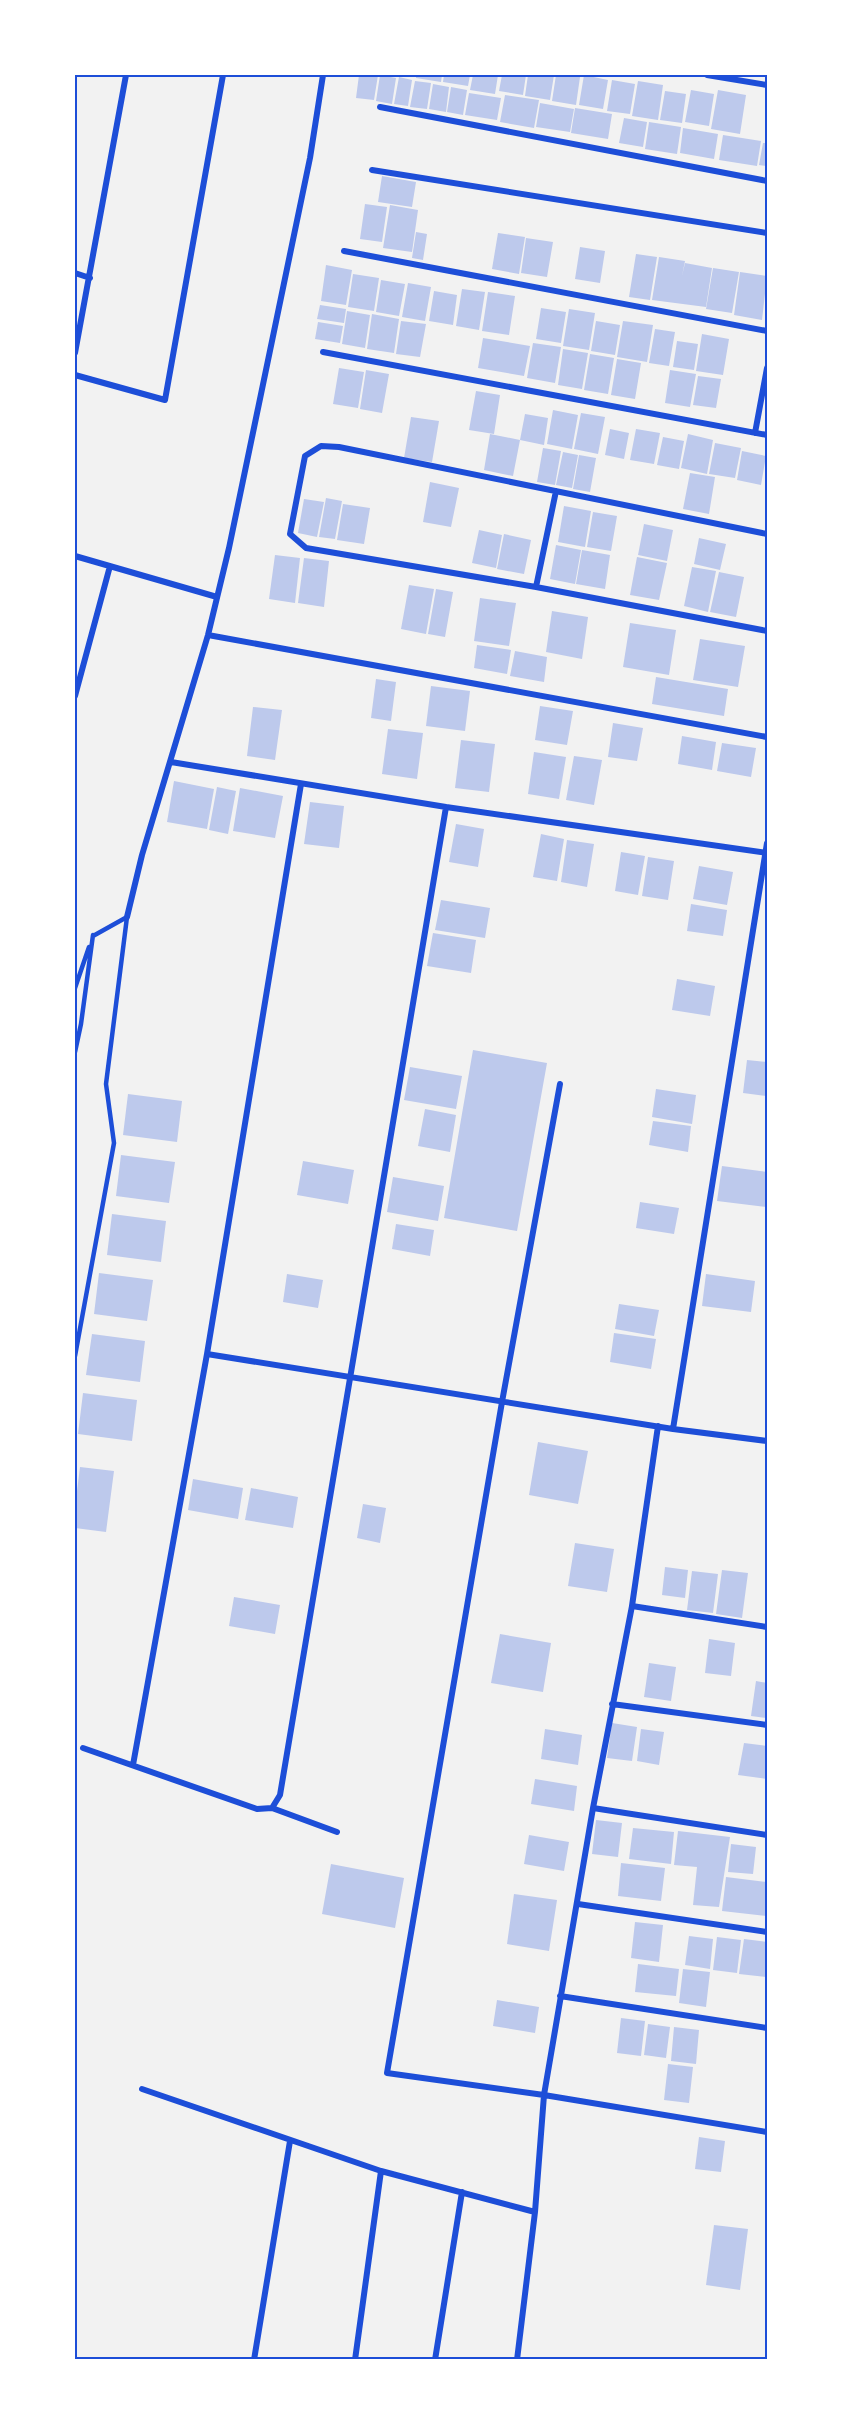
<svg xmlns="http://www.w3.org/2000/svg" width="842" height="2435" font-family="Roboto,sans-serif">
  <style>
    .building { fill: #bdc9ec }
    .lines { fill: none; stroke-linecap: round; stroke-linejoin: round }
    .service { stroke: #1d4ed8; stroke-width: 4.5 }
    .minor { stroke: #1d4ed8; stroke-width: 6 }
    .neatline { fill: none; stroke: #1d4ed8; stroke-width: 2 }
  </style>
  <rect width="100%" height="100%" fill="#f2f2f2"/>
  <path class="building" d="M359,75H378L374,100L356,98Z
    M380,75L396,78L392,104L376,101Z
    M416,75H442L441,82L416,78Z
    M444,75H470L468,86L443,82Z
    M473,75H498L495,94L470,90Z
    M502,75H526L523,95L499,91Z
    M528,75H554L550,100L525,96Z
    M556,75L580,77L576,105L552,101Z
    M584,75L608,80L603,109L579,105Z
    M399,77L412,80L408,106L394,104Z
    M612,80L635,84L630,114L607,111Z
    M415,81L431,83L427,109L410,107Z
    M638,81L663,85L658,120L632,116Z
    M433,84L449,87L446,112L429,109Z
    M451,87L467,90L463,115L447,112Z
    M691,90L714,94L709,126L685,122Z
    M718,90L746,95L740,134L711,129Z
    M665,91L686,94L682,123L660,120Z
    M469,93L501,98L497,120L465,115Z
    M505,95L539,100L534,128L500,122Z
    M540,103L574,109L570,132L536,127Z
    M575,108L612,114L608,139L571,133Z
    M624,118L647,122L643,147L619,143Z
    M649,122L681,127L677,154L645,149Z
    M683,128L718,134L714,159L680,153Z
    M723,135L761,141L757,166L719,160Z
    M763,143H767V166L759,165Z
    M382,176L416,182L412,207L378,202Z
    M365,204L387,207L382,242L360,239Z
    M390,205L418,210L412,252L383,248Z
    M416,232L427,234L423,260L412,258Z
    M498,233L525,237L519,274L492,269Z
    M526,238L553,242L547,277L521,273Z
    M580,247L605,251L600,283L575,279Z
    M636,254L657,257L650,300L629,297Z
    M659,257L685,261L682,276L685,263L712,268L706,307L652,300Z
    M326,265L352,270L346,305L321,301Z
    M713,268L739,272L732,313L706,309Z
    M740,272L767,276L762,320L734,315Z
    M353,274L379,278L374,311L348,307Z
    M381,280L405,284L399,316L376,312Z
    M408,283L431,287L425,321L402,317Z
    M462,289L485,292L479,330L456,326Z
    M434,291L457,295L453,325L429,321Z
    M488,292L515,296L509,335L482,331Z
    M320,305L346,309L344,323L317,319Z
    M541,308L566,312L561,343L536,339Z
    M569,309L595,313L589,350L563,346Z
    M347,311L370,315L365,348L342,344Z
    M372,314L399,319L394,353L367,349Z
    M401,321L426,324L420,357L396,354Z
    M596,321L620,325L615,355L591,351Z
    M623,321L653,325L647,362L617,357Z
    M318,322L343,326L340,343L315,339Z
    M655,329L675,332L669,366L649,363Z
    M702,334L729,339L723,375L696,371Z
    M483,338L530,346L524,376L478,368Z
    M677,341L698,344L694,370L673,367Z
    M533,343L561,347L555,383L527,378Z
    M563,349L588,353L582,389L558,385Z
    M590,354L614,358L608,394L584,390Z
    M617,359L641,363L635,399L611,395Z
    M339,368L364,372L358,408L333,404Z
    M366,370L389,374L382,413L360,409Z
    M670,370L696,374L690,407L665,403Z
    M698,376L721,379L716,408L693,405Z
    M476,391L500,395L494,434L469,430Z
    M553,410L578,415L572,449L547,444Z
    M581,413L605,417L598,454L574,449Z
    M525,414L548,418L544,445L520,440Z
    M411,417L439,421L432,462L404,458Z
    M610,429L629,433L624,459L605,455Z
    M636,429L660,433L654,464L630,460Z
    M490,434L520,440L513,476L484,470Z
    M688,434L713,440L707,474L681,468Z
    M663,437L684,441L679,469L657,465Z
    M715,443L741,448L735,478L709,474Z
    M543,448L561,451L555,485L537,482Z
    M742,451L766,456L761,485L737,480Z
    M563,452L578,455L572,488L556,485Z
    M579,455L596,458L590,492L573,489Z
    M690,473L715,477L709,514L683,509Z
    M430,482L459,488L451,527L423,522Z
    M326,498L342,501L335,539L319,537Z
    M304,499L324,502L317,537L298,533Z
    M343,504L370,508L364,544L337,540Z
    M564,506L591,511L585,547L558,542Z
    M593,512L617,516L611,551L587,547Z
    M644,524L673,530L667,561L638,555Z
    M479,530L502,535L496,568L472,563Z
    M504,534L531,540L524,574L497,569Z
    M699,538L726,544L720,570L694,564Z
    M556,545L581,550L575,584L550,579Z
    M582,550L610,555L605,589L576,584Z
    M275,555L300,558L295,603L269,599Z
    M637,557L667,563L659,600L630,595Z
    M304,558L329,561L324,607L298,603Z
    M692,567L716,571L708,612L684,606Z
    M719,572L744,577L736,617L710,612Z
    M409,585L434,589L426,634L401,629Z
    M436,589L453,592L445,637L428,634Z
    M480,598L516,603L509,646L474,641Z
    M552,611L588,617L582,659L546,652Z
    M630,623L676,630L669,675L623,667Z
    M700,639L745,646L738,687L693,680Z
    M477,645L511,650L507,674L474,668Z
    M515,651L547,657L544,682L510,676Z
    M656,677L728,689L724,716L652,704Z
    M376,679L396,682L391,721L371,718Z
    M431,686L470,691L465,731L426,726Z
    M540,706L573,711L567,745L535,740Z
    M253,707L282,710L275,760L247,756Z
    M613,723L643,728L637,761L608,757Z
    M388,729L423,733L417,779L382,774Z
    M682,736L716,742L712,770L678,764Z
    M461,740L495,744L489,792L455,788Z
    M722,743L756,748L751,777L717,771Z
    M534,752L566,757L559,799L528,794Z
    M574,756L602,760L594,805L566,800Z
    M174,781L214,789L207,829L167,822Z
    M217,787L236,791L228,834L209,830Z
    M240,788L283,796L275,838L233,831Z
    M310,802L344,806L339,848L304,844Z
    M456,824L484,829L478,867L449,862Z
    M541,834L564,839L557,881L533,877Z
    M567,840L594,844L587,887L561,882Z
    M621,852L645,856L638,895L615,891Z
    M648,857L674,861L668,900L642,896Z
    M699,866L733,872L727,905L693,899Z
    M441,900L490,908L485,938L435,930Z
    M691,904L727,910L723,936L687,931Z
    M433,933L476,940L471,973L427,966Z
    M677,979L715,986L710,1016L672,1010Z
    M473,1050L547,1063L517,1231L444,1218Z
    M747,1060L767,1062V1096L743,1093Z
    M410,1067L462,1076L456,1109L404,1100Z
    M656,1089L696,1095L692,1124L652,1117Z
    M128,1094L182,1101L177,1142L123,1135Z
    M425,1109L456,1115L450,1152L418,1146Z
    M653,1121L691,1126L688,1152L649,1145Z
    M121,1155L175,1162L169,1203L116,1196Z
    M303,1161L354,1170L348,1204L297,1195Z
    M722,1166L767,1172V1207L717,1201Z
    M393,1177L444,1186L438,1221L387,1212Z
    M640,1202L679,1208L674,1234L636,1228Z
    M112,1214L166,1221L161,1262L107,1255Z
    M396,1224L434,1230L430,1256L392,1249Z
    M99,1273L153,1280L147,1321L94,1314Z
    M287,1274L323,1280L318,1308L283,1302Z
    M706,1274L755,1281L751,1312L702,1306Z
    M619,1304L659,1310L654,1336L615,1329Z
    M614,1333L656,1339L651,1369L610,1362Z
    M92,1334L145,1341L140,1382L86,1375Z
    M83,1393L137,1400L132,1441L78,1434Z
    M538,1442L588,1451L578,1504L529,1495Z
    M80,1467L114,1471L106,1532L75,1528V1507Z
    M193,1479L243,1488L238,1519L188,1510Z
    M251,1488L298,1497L293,1528L245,1520Z
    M363,1504L386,1508L380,1543L357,1538Z
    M575,1543L614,1549L607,1592L568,1586Z
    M665,1567L688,1570L685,1598L662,1595Z
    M722,1570L748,1573L742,1618L716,1614Z
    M692,1571L718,1574L713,1613L687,1610Z
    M234,1597L280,1605L275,1634L229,1626Z
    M500,1634L551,1643L543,1692L491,1683Z
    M709,1639L735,1643L731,1676L705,1673Z
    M649,1663L676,1667L671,1701L644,1697Z
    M756,1681L767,1683V1718L751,1716Z
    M612,1723L637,1727L632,1761L607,1758Z
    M545,1729L582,1735L578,1765L541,1759Z
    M641,1729L664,1732L659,1765L637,1761Z
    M744,1743L767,1746V1779L738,1775Z
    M535,1779L577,1786L574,1811L531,1804Z
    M596,1820L622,1823L618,1857L592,1854Z
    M633,1828L674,1832L671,1864L629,1859Z
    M678,1831L730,1837L719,1907L693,1905L697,1867L674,1865Z
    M529,1835L569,1842L564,1871L524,1864Z
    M731,1844L756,1847L753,1874L728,1872Z
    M621,1863L665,1868L661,1901L618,1896Z
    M331,1864L404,1878L395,1928L322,1914Z
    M726,1877L767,1882V1916L722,1911Z
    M514,1894L557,1900L549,1951L507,1944Z
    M635,1922L663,1925L659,1962L631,1958Z
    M689,1936L713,1939L710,1969L685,1965Z
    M717,1937L741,1940L737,1973L713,1970Z
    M744,1939L767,1942L766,1977L739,1974Z
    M638,1964L679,1969L676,1996L635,1992Z
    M683,1969L710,1972L706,2007L679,2003Z
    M497,2000L539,2007L535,2033L493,2026Z
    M621,2018L645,2021L641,2056L617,2053Z
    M648,2024L670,2027L666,2058L644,2055Z
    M674,2027L699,2030L696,2064L671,2061Z
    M668,2064L693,2067L689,2103L664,2100Z
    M699,2137L725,2141L721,2172L695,2169Z
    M714,2225L748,2229L740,2290L706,2285Z"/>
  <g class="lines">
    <path class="service" d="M93,936L127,917
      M75,988L89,947
      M75,1052L81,1024L93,935
      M75,1356L114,1143L106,1084L127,917"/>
    <path class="minor" d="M707,75L767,85
      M380,107L767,181
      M372,170L767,233
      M344,251L767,331
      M75,273L90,278
      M323,352L767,435
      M75,353L126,75
      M75,375L165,400L223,75
      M755,433L767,368
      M767,534L339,447L321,446L305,456L290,534L306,548L536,587L767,631
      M75,556L217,597
      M536,587L556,491
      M208,635L767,737
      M75,696L110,566
      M171,762L446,807L767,853
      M127,917L142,855L208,635L229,548L310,158L323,75
      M560,1084L502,1402L387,2073L544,2095L767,2132
      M207,1354L673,1429L767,1441
      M658,1426L632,1606L767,1627
      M673,1429L767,843
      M612,1704L767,1725
      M83,1748L257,1809L272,1808L280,1795L446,807
      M133,1765L207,1354L301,784
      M272,1808L337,1832
      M593,1808L767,1835
      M578,1904L767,1932
      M560,1996L767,2028
      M142,2089L381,2171L535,2212L544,2095L593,1808L632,1606
      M254,2360L290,2141
      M355,2360L381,2171
      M435,2360L462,2192
      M517,2360L535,2212"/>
  </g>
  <rect width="842" height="2435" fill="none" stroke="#ffffff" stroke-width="153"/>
  <rect x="76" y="76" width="690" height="2282" class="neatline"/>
</svg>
